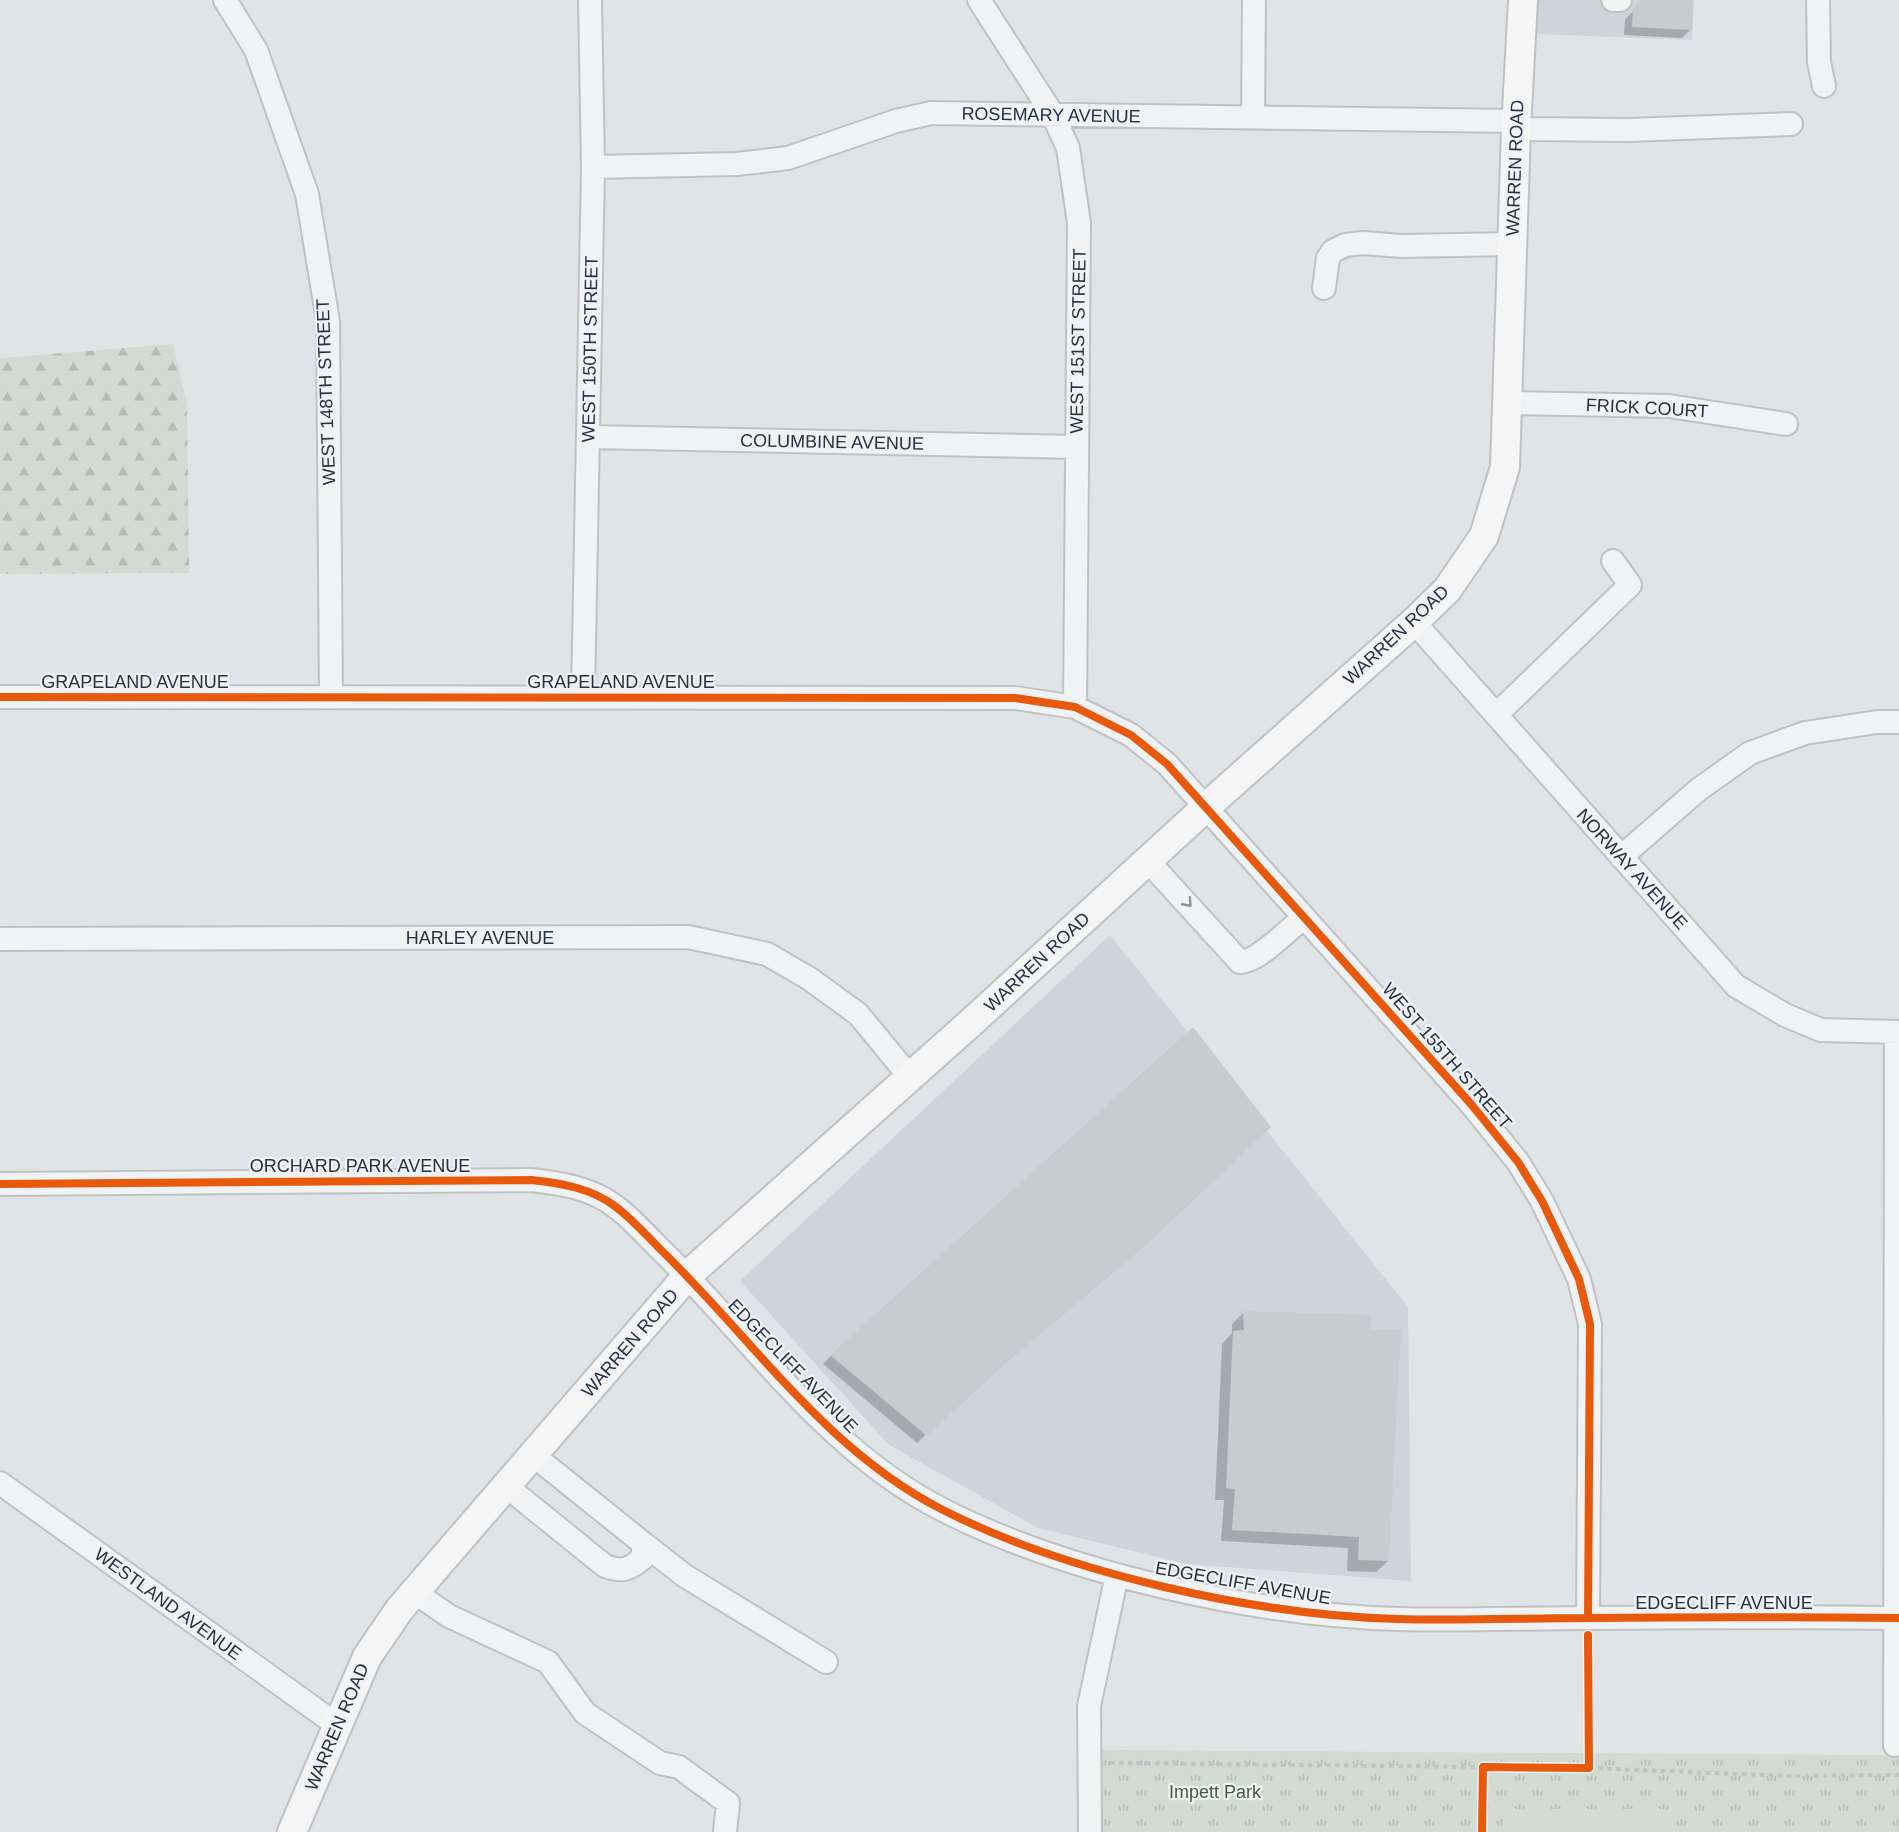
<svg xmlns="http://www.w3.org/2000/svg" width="1899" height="1832" font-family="Arial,sans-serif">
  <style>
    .built { fill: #cfd4da }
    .forest { fill: url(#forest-firs) }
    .park { fill: url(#park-tufts) }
    .pitch { fill: #d2dbd2 }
    .shadow { fill: #0003 }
    .building { fill: #c9cccf }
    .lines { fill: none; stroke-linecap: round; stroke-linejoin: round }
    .minor-casing { stroke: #bfc2c5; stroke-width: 26 }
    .major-casing { stroke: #bec1c5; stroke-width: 32 }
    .path { stroke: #c0c3c7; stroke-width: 4; stroke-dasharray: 4.5 4.5; stroke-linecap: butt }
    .minor { stroke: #f1f2f3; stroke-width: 22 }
    .major { stroke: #f5f5f6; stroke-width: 28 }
    .cycleway-casing { stroke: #eff2f7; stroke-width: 11 }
    .cycleway { stroke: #e8590c; stroke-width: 8 }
    .oneway { stroke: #8c929a }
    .labels { text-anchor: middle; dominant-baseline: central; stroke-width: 4.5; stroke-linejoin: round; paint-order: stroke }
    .street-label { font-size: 18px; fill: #273241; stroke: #eff2f7 }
    .park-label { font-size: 18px; fill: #3e5e34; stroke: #eff2f7 }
  </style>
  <defs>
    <pattern id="forest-firs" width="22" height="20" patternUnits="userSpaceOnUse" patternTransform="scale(1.5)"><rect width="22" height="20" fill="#d2dbd2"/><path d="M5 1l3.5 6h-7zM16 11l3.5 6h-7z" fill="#b4bcb6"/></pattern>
    <pattern id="park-tufts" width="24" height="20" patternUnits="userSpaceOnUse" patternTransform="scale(1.5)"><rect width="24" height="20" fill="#d2dbd2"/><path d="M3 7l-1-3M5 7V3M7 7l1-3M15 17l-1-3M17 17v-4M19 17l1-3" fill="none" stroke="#b4bcb6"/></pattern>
  </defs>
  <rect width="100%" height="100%" fill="#e1e4e7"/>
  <path class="built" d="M1511,0H1694L1692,40L1510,33Z
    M1110,935L1408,1307L1411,1581L1187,1564L1038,1528L889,1445L740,1281Z"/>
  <path class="forest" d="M173,344L187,404L189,573L0,574V358Z"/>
  <path class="park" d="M1099,1750L1899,1755V1832H1100Z"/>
  <path class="pitch" d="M1503,1809H1667V1832H1503Z
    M1899,1826V1832H1744Z"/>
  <path class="shadow" d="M1645,0H1691V29L1682,38L1624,35L1625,19Z
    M1243,1313L1388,1561L1376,1572L1347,1571L1348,1548L1221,1541L1224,1500H1215L1222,1344L1232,1333V1324Z
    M831,1356L995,1371L917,1443L823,1364Z"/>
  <path class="building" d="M1642,0H1693L1692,30L1632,27L1633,9Z
    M1193,1027L1271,1127L1144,1247L1006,1363L927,1436L830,1355Z
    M1243,1311L1371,1315V1329L1401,1330L1389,1561L1358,1560L1359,1537L1232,1530L1235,1489L1226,1488L1233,1331L1244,1330Z"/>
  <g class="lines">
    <g class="minor-casing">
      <path id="minor" d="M225,0L256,50L307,194L328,321L331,696
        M979,0L1053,115L1068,148L1079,223L1075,707
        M1613,0H1620
        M1818,0L1819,62L1824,86
        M1253,117L1254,0
        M1516,129L1628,130L1791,124
        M593,167L737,164L788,158L896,121L931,113L1516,121
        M1324,288L1328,258L1333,251L1345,245L1363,243L1402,246L1512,244
        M1507,403L1669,406L1786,424
        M588,437L1077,447
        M1414,622L1736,986L1785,1015L1821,1030L1899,1032
        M0,697L1015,698L1075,707L1131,735L1167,764L1471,1104L1518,1162L1542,1201L1579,1279L1590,1324L1588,1618
        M583,697L593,167L590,0
        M1496,715L1630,585L1613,561
        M1621,857L1698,790L1750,753L1805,733L1877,722H1899
        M1147,860L1240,962C1258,962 1289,929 1303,918
        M0,939L688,937L767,954L810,979L858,1014L910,1077
        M0,1184L531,1180C560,1183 592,1188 616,1207C632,1219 646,1235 660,1249C753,1339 825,1450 943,1510C1069,1574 1256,1615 1398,1619C1461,1621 1524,1618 1588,1618C1691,1617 1795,1617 1899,1618
        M0,1483L337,1725
        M506,1486L605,1566C622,1572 628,1570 642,1559L644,1544L533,1455
        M644,1544L685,1576L826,1662
        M414,1592L449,1616L548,1662L585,1713L660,1763L679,1767L728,1803L725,1832
        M1895,1745L1896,1032
        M1090,1832L1089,1706L1117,1575"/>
    </g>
    <g class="major-casing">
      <path id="major" d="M292,1832L367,1657L399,1610L688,1275L976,1018L1205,808L1414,622L1447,590L1484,536L1505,467L1516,129L1523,0"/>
    </g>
    <path class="path" d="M1110,1763L1483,1767
      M1589,1768L1788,1776L1899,1775"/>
    <use href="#minor" class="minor"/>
    <use href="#major" class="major"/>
    <g class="cycleway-casing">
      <path id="cycleway" d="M0,697L1015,698L1075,707L1131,735L1167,764L1471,1104L1518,1162L1542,1201L1579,1279L1590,1324L1588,1618
        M0,1184L531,1180C560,1183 592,1188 616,1207C632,1219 646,1235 660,1249C753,1339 825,1450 943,1510C1069,1574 1256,1615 1398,1619C1461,1621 1524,1618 1588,1618C1691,1617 1795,1617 1899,1618
        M1482,1832L1483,1767L1589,1768L1588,1635"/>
    </g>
    <use href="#cycleway" class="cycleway"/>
  </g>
  <defs><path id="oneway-chevron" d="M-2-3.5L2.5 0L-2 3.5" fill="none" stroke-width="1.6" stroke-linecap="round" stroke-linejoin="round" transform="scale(1.5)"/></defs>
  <use class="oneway" href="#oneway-chevron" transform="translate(1188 903) rotate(48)"/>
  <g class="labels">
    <g class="street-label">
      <text transform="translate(1051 115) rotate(1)">ROSEMARY AVENUE</text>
      <text transform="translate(1515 168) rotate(-88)">WARREN ROAD</text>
      <text transform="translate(1078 341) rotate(-89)">WEST 151ST STREET</text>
      <text transform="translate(590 349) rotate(-89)">WEST 150TH STREET</text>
      <text transform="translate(326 392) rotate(-92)">WEST 148TH STREET</text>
      <text transform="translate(1647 408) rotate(3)">FRICK COURT</text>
      <text transform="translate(832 442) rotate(1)">COLUMBINE AVENUE</text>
      <text transform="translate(1396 635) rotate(-43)">WARREN ROAD</text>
      <text x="135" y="682">GRAPELAND AVENUE</text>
      <text x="621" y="682">GRAPELAND AVENUE</text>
      <text transform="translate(1632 869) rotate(48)">NORWAY AVENUE</text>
      <text x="480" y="938">HARLEY AVENUE</text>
      <text transform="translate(1037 962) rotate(-43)">WARREN ROAD</text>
      <text transform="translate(1447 1056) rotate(49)">WEST 155TH STREET</text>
      <text x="360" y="1166">ORCHARD PARK AVENUE</text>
      <text transform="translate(630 1343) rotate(-49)">WARREN ROAD</text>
      <text transform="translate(793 1366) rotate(46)">EDGECLIFF AVENUE</text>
      <text transform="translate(1243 1583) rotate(10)">EDGECLIFF AVENUE</text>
      <text x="1724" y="1603">EDGECLIFF AVENUE</text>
      <text transform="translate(168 1604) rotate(36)">WESTLAND AVENUE</text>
      <text transform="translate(337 1727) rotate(-67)">WARREN ROAD</text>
    </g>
    <g class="park-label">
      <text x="1215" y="1792">Impett Park</text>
    </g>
  </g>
</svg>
